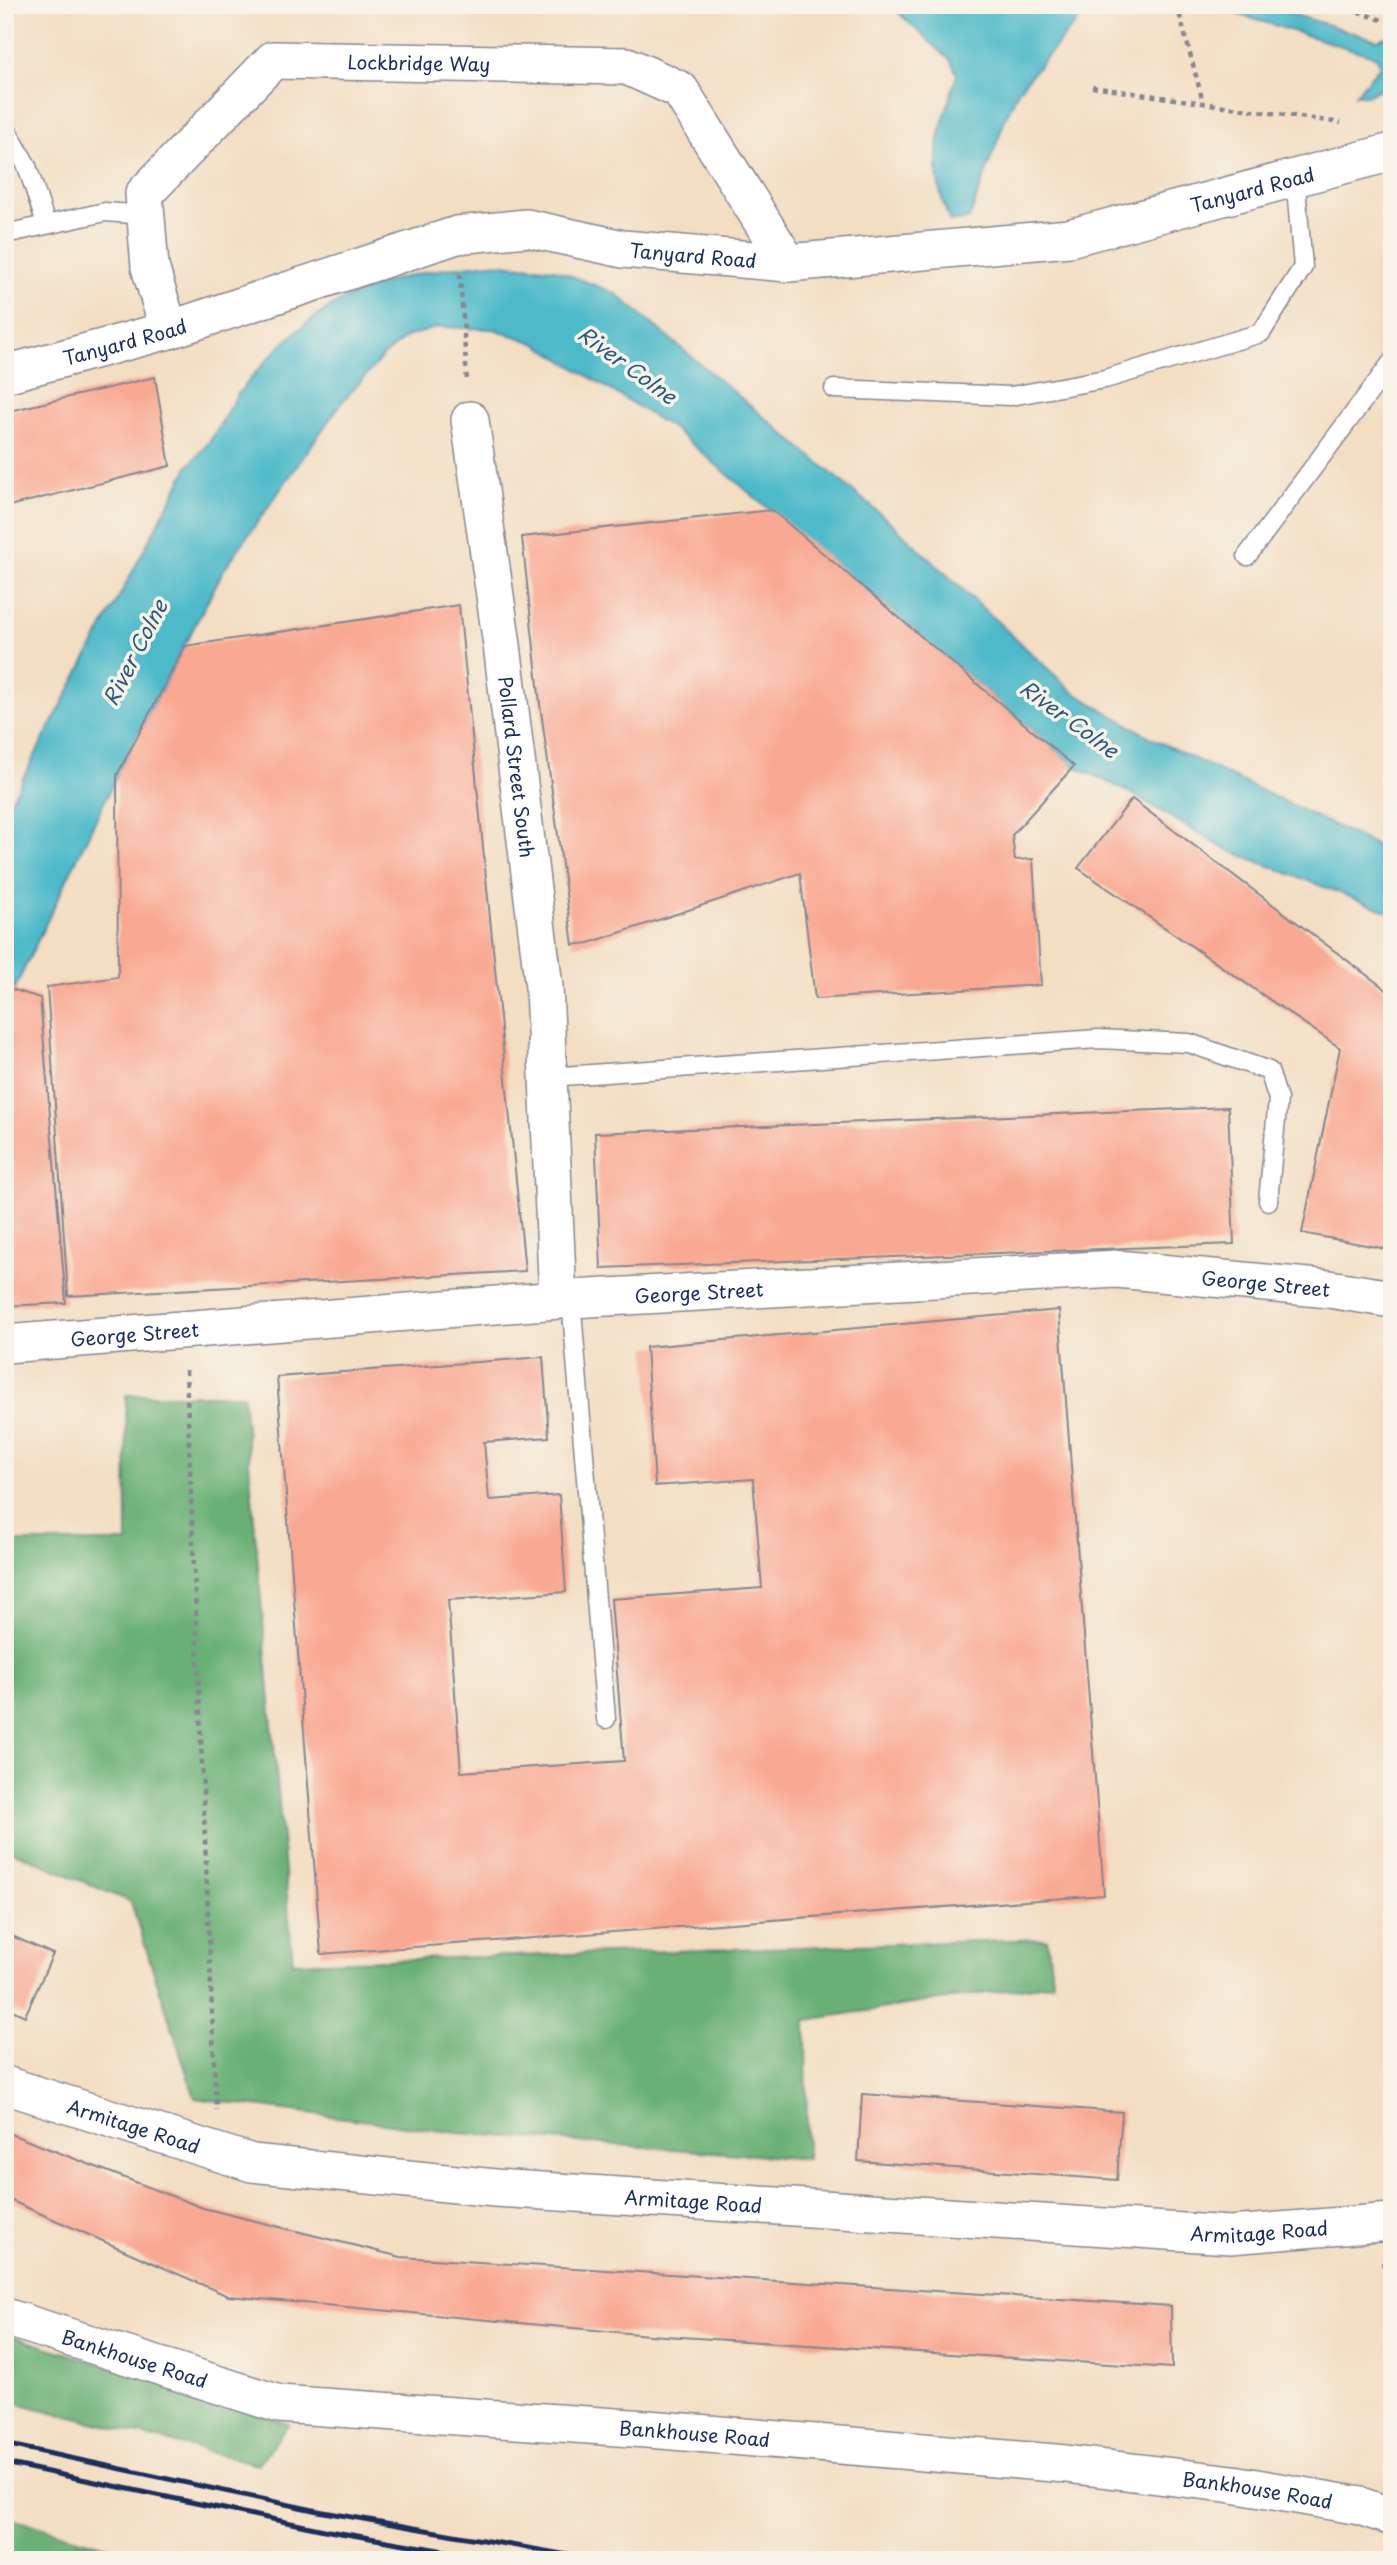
<svg xmlns="http://www.w3.org/2000/svg" width="1397" height="2565" font-family="'Playpen Sans',sans-serif">
  <style>
    .forest { fill: #69b075; stroke: #42706a; stroke-width: 2 }
    .water { fill: #4ebac9; stroke: #347494; stroke-width: 2 }
    .building { fill: #f9a992 }
    .lines { fill: none; stroke-linecap: round; stroke-linejoin: round }
    .service-casing { stroke: #878690; stroke-width: 21 }
    .minor-casing { stroke: #878690; stroke-width: 40 }
    .path { stroke: #878690; stroke-width: 4.5; stroke-dasharray: 5 5; stroke-linecap: butt }
    .service { stroke: #fff; stroke-width: 18 }
    .minor { stroke: #fff; stroke-width: 37 }
    .rail { stroke: #1b2f5e; stroke-width: 5 }
    .labels { text-anchor: middle; dominant-baseline: central; stroke-width: 7; stroke-linejoin: round; paint-order: stroke }
    .street-label { font-size: 19px; fill: #1b2f5e; stroke: #f7f3e8 }
    .water-label { font-size: 21px; font-style: italic; fill: #2a597e; stroke: #f7f3e8 }
  </style>
  <rect width="100%" height="100%" fill="#f7f3e8"/>
  <filter id="ink" filterUnits="userSpaceOnUse"><feTurbulence type="fractalNoise" baseFrequency=".0143" numOctaves="2"/><feDisplacementMap in="SourceGraphic" scale="14" xChannelSelector="R" yChannelSelector="G"/><feConvolveMatrix kernelMatrix="1 2 1 2 8 2 1 2 1" color-interpolation-filters="sRGB"/></filter>
  <filter id="wash" filterUnits="userSpaceOnUse"><feTurbulence type="fractalNoise" baseFrequency=".00686" numOctaves="4" result="noise"/><feDisplacementMap in="SourceGraphic" scale="28" xChannelSelector="R" yChannelSelector="G"/><feGaussianBlur stdDeviation="1.57" result="paint"/><feColorMatrix in="noise" values="0 0 0 0 0 0 0 0 0 0 0 0 0 0 0 0 0 1.4 0 .05"/><feComposite in="paint" operator="in"/></filter>
  <g filter="url(#wash)">
    <rect width="100%" height="100%" fill="#f3dec2"/>
    <path class="forest" d="M126,1395H243L293,1963L1047,1939L1053,1983L806,2020L807,2159L458,2133L195,2098L131,1902L5,1848V1542H127Z
      M5,2334L289,2424L258,2464L5,2400Z
      M5,2517L133,2554L124,2560H5Z"/>
    <path class="water" d="M890,5H1096L1084,13L1019,89L1006,117L969,219L950,222C925,162 940,133 957,74L951,61Z
      M1208,5H1263L1377,40L1392,35V82L1368,95H1355L1380,66L1377,57Z
      M491,263L554,269L615,293L890,522L1073,692L1157,741L1392,853V913L1225,849L1127,791L1074,766L675,430L535,343L494,329L439,327L406,337L383,356L342,402L223,571L117,775L14,990L5,987V812L188,467C196,458 205,448 212,438C223,422 230,403 243,388C318,296 375,275 491,263Z"/>
    <g id="blocks">
      <path class="building" d="M155,377L170,466L5,507V412Z
        M772,510L1074,766L1012,835L1015,860L1033,859L1041,985L815,999L800,873L589,943L573,945L540,704L522,537Z
        M459,605L525,1271L68,1296L47,987L118,977L117,775L185,646Z
        M1132,799L1392,994V1250L1302,1233L1340,1048L1078,868Z
        M5,987L40,998L66,1303L5,1306Z
        M1228,1107L1234,1244L601,1268L595,1133Z
        M1059,1310L1104,1895L321,1954L277,1377L543,1357L549,1437L484,1442L489,1500L559,1495L566,1592L448,1600L461,1772L624,1761L611,1599L762,1588L753,1479L655,1486L646,1347Z
        M5,1933L53,1954L25,2016L5,2007Z
        M862,2094L1122,2112L1117,2180L858,2161Z
        M5,2132L203,2208L401,2257L1171,2306L1172,2368L649,2335L228,2296L5,2198Z"/>
    </g>
  </g>
  <g filter="url(#ink)">
    <use href="#blocks" fill-opacity="0" stroke="#878690" stroke-width="2"/>
    <g class="lines">
      <g class="service-casing">
        <path id="service" d="M5,127L27,166L46,224
          M5,234L105,212L146,215
          M834,389L1011,396L1105,379L1261,333L1303,267L1295,176
          M1247,556L1392,362
          M548,1077L1098,1039L1189,1043L1269,1071L1278,1099L1268,1201
          M571,1299L606,1719"/>
      </g>
      <g class="minor-casing">
        <g id="minor">
          <path id="s1" d="M169,330L150,267L144,194L273,60L627,66L680,90L788,263"/>
          <path id="s2" d="M5,374L169,330L457,235L527,228L623,249L788,263L1069,238L1392,152"/>
          <path id="s3" d="M470,420L502,645L544,987L558,1300"/>
          <path id="s4" d="M5,1344L571,1299L1117,1269L1329,1289L1392,1299"/>
          <path id="s5" d="M5,2085L252,2163L495,2188L1230,2235L1392,2222"/>
          <path id="s6" d="M5,2317L279,2404L661,2430L1066,2464L1233,2484L1360,2506L1392,2517"/>
        </g>
      </g>
      <path class="path" d="M1177,5L1203,102
        M1339,5L1382,20L1392,18
        M1092,87L1341,123
        M460,274L467,381
        M186,1370L216,2110
        M1383,2262L1384,2269L1392,2271
        M1392,2334V2349"/>
      <use href="#service" class="service"/>
      <use href="#minor" class="minor"/>
      <path class="rail" d="M5,2444L318,2511L596,2560
        M5,2463L329,2531L497,2560"/>
    </g>
  </g>
  <g class="labels">
    <g class="street-label">
      <text stroke="none"><textPath href="#s1" startOffset="471">Lockbridge Way</textPath></text>
      <text stroke="none"><textPath href="#s2" startOffset="1279">Tanyard Road</textPath></text>
      <text stroke="none"><textPath href="#s2" startOffset="712">Tanyard Road</textPath></text>
      <text stroke="none"><textPath href="#s2" startOffset="124">Tanyard Road</textPath></text>
      <text stroke="none"><textPath href="#s3" startOffset="350">Pollard Street South</textPath></text>
      <text stroke="none"><textPath href="#s4" startOffset="1264">George Street</textPath></text>
      <text stroke="none"><textPath href="#s4" startOffset="696">George Street</textPath></text>
      <text stroke="none"><textPath href="#s4" startOffset="130">George Street</textPath></text>
      <text stroke="none"><textPath href="#s5" startOffset="135">Armitage Road</textPath></text>
      <text stroke="none"><textPath href="#s5" startOffset="702">Armitage Road</textPath></text>
      <text stroke="none"><textPath href="#s5" startOffset="1269">Armitage Road</textPath></text>
      <text stroke="none"><textPath href="#s6" startOffset="136">Bankhouse Road</textPath></text>
      <text stroke="none"><textPath href="#s6" startOffset="704">Bankhouse Road</textPath></text>
      <text stroke="none"><textPath href="#s6" startOffset="1270">Bankhouse Road</textPath></text>
    </g>
    <g class="water-label">
      <text transform="translate(628 364) rotate(36)">River Colne</text>
      <text transform="translate(134 652) rotate(-63)">River Colne</text>
      <text transform="translate(1070 718) rotate(36)">River Colne</text>
    </g>
  </g>
  <rect width="1397" height="2565" fill="none" stroke="#f7f3e8" stroke-width="28"/>
</svg>
